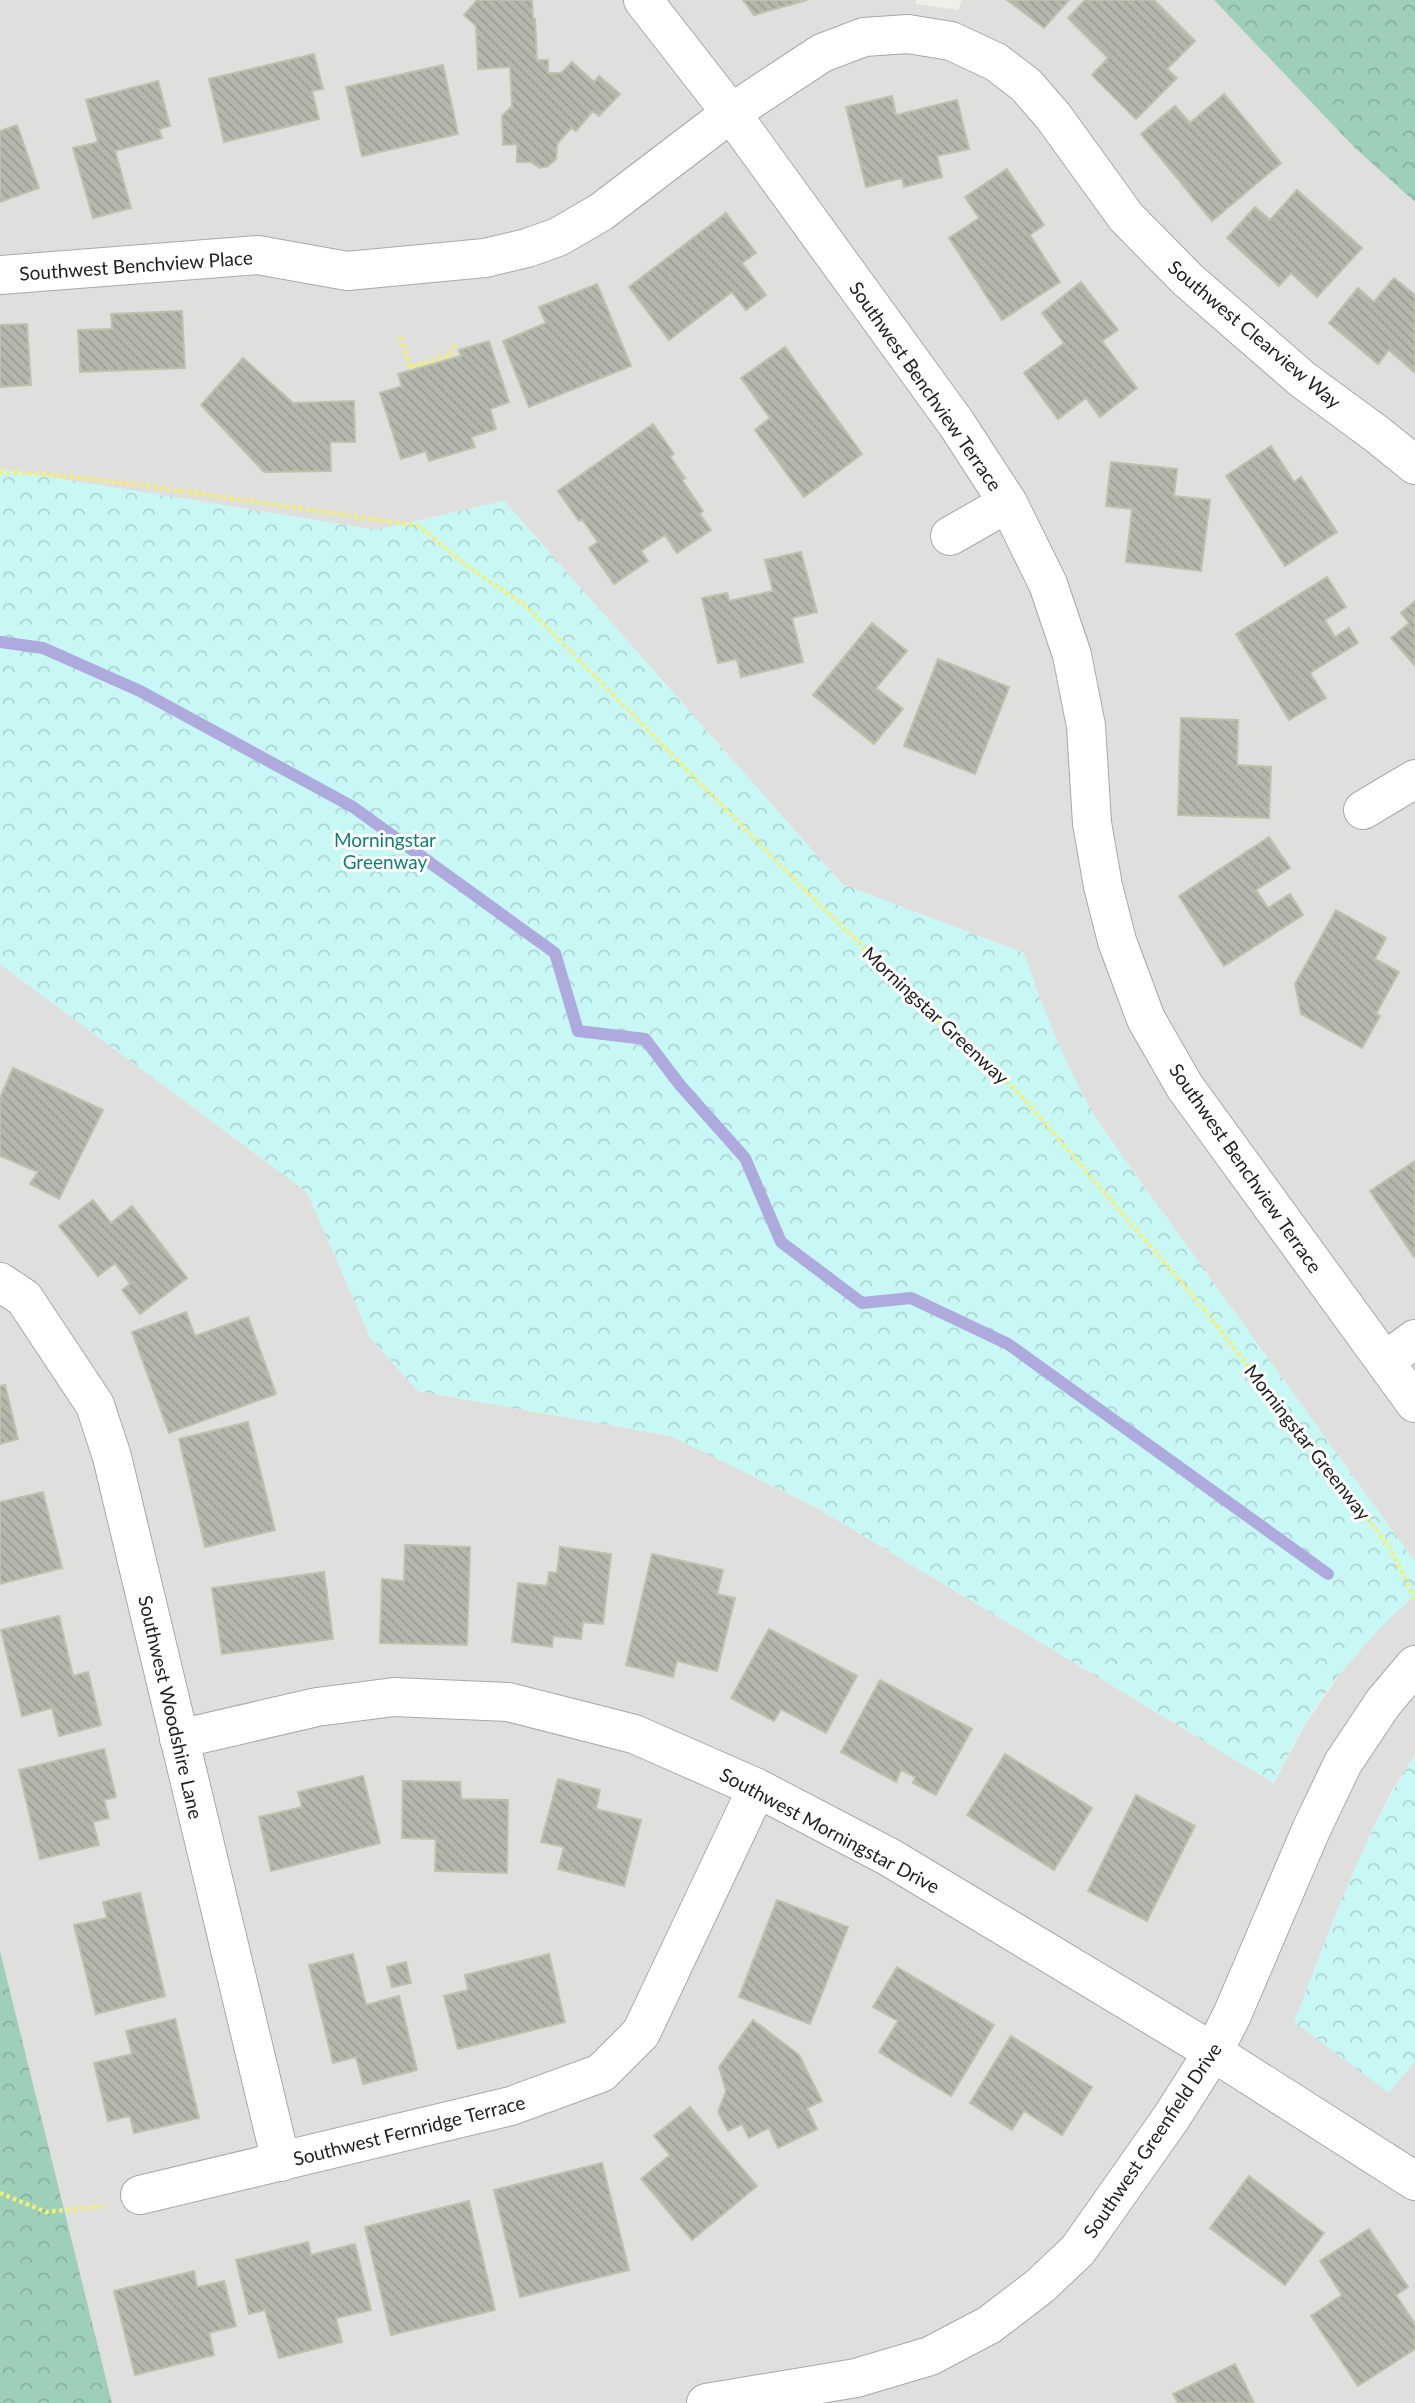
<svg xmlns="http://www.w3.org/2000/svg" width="1415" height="2403" font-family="Lato,sans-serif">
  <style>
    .residential { fill: #dfdfde }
    .forest { fill: url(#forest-crowns) }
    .park { fill: url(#park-crowns) }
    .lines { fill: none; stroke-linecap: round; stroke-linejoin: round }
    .stream { stroke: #aeaadd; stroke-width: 12 }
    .building { fill: url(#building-back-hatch); stroke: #bcc3ab; stroke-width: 2 }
    .minor-casing { stroke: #a8a8a8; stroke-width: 40 }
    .path { stroke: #f6ef75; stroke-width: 4.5; stroke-dasharray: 3.5 3.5; stroke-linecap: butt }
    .minor { stroke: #fff; stroke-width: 38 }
    .labels { text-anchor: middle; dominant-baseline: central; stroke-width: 6; stroke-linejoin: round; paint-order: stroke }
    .street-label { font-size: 19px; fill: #212121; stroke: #fff }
    .park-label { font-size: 19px; fill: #0f7f77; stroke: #fff }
  </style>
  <defs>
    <pattern id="forest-crowns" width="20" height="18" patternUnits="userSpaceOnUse" patternTransform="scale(1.75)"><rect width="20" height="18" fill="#9ecfb9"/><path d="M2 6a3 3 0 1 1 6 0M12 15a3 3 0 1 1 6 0" fill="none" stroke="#88b19f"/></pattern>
    <pattern id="park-crowns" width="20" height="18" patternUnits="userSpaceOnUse" patternTransform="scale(1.75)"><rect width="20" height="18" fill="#c8f8f5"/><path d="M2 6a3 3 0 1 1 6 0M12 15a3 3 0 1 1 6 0" fill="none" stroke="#acd4d2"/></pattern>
    <pattern id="building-back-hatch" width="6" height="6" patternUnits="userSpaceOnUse" patternTransform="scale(1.75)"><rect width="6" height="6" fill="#b4b7ab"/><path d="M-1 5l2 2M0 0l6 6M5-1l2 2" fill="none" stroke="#9a9d93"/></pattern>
  </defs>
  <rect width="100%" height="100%" fill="#edf1e8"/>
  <path class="residential" d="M0,0H916V4L958,10L962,0H1214L1355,147L1415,202V1562L1125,1160L1090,1109L1064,1058L1043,1008L1024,953L842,884L504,501L376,530L0,469Z
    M0,964L307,1192L371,1339L418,1391L671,1436L817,1508L1274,1783L1305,1725L1342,1671L1386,1621L1415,1595V1755L1393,1789L1368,1837L1389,2092L1415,2061V2403H112L0,1951Z"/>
  <path class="forest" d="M1214,0H1415V202L1355,148Z
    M0,1951L112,2403H0Z"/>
  <path class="park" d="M0,469L376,530L504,501L842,884L1024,953C1042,1006 1062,1057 1089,1106C1099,1125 1113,1142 1125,1160L1415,1562V1595C1373,1633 1333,1677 1304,1726C1293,1744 1284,1764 1274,1783L817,1508L671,1436L418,1391L371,1339L307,1192L0,964Z
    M1415,1755V2061L1389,2093L1294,2022C1330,1931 1361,1837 1415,1755Z"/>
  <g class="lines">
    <path class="stream" d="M0,642L43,648L140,691L353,807L555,953L578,1031L645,1039L680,1085L745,1158L781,1242L862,1303L911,1298L1008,1344L1328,1574"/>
  </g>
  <path class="building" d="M477,0H532L533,18L535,19L537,60H548V73H561L572,62L594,82L599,76L620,94L599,116L593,111L576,131L571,128L557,144L556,159L548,166L540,168L531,162H517V144L503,145L502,116L512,106L510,67L478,69L476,26L464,15Z
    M743,0H807L754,15Z
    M1007,0H1069L1044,28Z
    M1085,0H1154L1195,41L1167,69L1177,78L1136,119L1092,75L1108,58L1068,18Z
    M314,54L323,89L312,91L319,119L224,142L209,79Z
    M443,65L458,134L362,156L346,87Z
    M158,81L170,126L159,129L162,138L115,151L131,208L93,218L73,148L98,142L86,100Z
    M1224,94L1281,163L1212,221L1141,134L1175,106L1190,123Z
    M892,96L896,115L957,100L969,149L937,156L942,177L904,187L902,178L866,187L846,107Z
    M17,125L39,188L0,202V131Z
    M1007,169L1044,225L1030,235L1060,282L1002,320L949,238L979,218L965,197Z
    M1297,190L1362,248L1317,297L1291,273L1279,286L1227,238L1255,207L1270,220Z
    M726,213L756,253L742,263L766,295L746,310L732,292L669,340L629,287Z
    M1394,278L1415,295V373L1389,350L1378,364L1329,323L1358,288L1374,302Z
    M1081,282L1118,330L1102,341L1137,388L1100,417L1086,398L1058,419L1024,373L1064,343L1042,313Z
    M597,284L631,366L529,407L503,341L546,323L539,307Z
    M182,311L185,368L80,372L78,330L112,329L111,314Z
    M27,324L31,385L0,387V325Z
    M489,341L509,402L490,409L496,429L471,437L475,447L429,461L426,451L401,459L380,393L402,386L398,374L461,356L459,350Z
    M785,347L862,454L804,497L755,430L770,418L741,378Z
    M243,358L293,403L354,401L355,442H330L331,471L264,472L201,405Z
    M653,424L674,454L670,457L685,478L682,480L703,511L700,514L711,530L677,553L665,535L641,551L648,561L614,584L589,548L598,542L582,519L579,521L558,491Z
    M1271,446L1294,482L1301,477L1337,532L1285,566L1226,476Z
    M1111,462L1177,469L1174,496L1210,500L1201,571L1126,562L1132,509L1106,506Z
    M801,552L817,612L792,618L803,662L741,677L737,659L718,663L702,598L727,593L729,601L773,591L765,560Z
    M1327,577L1346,607L1325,620L1335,637L1349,628L1358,643L1310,673L1326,698L1289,720L1236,634Z
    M1415,601V666L1391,638L1409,623L1401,613Z
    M872,623L907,651L876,688L903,709L874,744L813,695Z
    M938,659L1009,687L975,774L904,746Z
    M1181,718L1238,720L1237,765L1271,767L1269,818L1178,815Z
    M1269,837L1290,868L1256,890L1268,908L1290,894L1303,915L1224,966L1179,896Z
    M1336,910L1386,938L1375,959L1399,972L1376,1014L1380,1016L1362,1048L1301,1014L1295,984Z
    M13,1068L103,1110L59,1199L30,1184L38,1172L0,1156V1098Z
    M1415,1161V1256L1414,1257L1370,1191Z
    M93,1200L111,1223L132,1206L187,1278L140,1314L122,1290L130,1284L115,1263L98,1276L59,1226Z
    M186,1312L195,1336L248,1317L276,1394L169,1433L132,1332Z
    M5,1385L18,1439L0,1444V1386Z
    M248,1422L275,1530L205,1547L179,1439Z
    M43,1492L62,1568L0,1584V1502Z
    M405,1545L470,1547L467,1645L380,1643L382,1579L404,1581Z
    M560,1547L611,1554L603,1624L583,1622L581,1639L553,1636L552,1647L512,1642L518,1583L547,1586L549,1572L557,1573Z
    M652,1554L723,1570L717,1594L735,1598L717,1671L677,1661L673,1677L626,1665Z
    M324,1572L333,1639L222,1654L212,1588Z
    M59,1616L73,1676L88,1672L101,1725L59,1736L52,1708L22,1716L1,1630Z
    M769,1629L857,1676L826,1733L781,1709L774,1721L731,1698Z
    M880,1680L972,1729L936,1795L913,1783L915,1777L901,1770L896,1782L841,1752Z
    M104,1749L116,1797L104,1800L109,1818L93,1822L99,1845L40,1859L19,1770Z
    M1005,1754L1092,1808L1054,1870L967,1815Z
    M363,1776L380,1843L271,1871L259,1817L302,1807L298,1792Z
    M558,1779L600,1790L596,1809L641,1820L624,1886L558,1869L564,1847L541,1842Z
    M403,1781L460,1782L461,1799L508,1800L507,1873L435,1871L436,1839L402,1838Z
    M1136,1795L1195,1826L1147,1921L1088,1891Z
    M140,1893L165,1996L96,2014L74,1925L107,1918L103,1902Z
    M777,1900L848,1927L810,2024L739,1997Z
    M353,1954L366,2005L399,1996L417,2070L363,2084L356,2057L333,2063L309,1965Z
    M549,1954L565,2022L458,2049L444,1996L468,1990L465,1975Z
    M406,1962L411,1983L392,1987L387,1967Z
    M897,1967L994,2025L951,2096L879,2052L898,2021L873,2007Z
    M175,2019L199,2118L134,2133L130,2116L108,2121L94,2063L132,2054L126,2031Z
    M753,2020L799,2055L822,2101L807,2108L817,2129L778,2148L769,2128L749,2138L742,2124L728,2131L718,2112L726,2091L719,2067Z
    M1011,2036L1092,2087L1062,2135L1024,2111L1012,2130L970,2103Z
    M690,2107L757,2186L692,2240L641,2179L670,2155L654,2136Z
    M602,2163L629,2270L520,2297L494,2190Z
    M1249,2176L1324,2233L1285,2285L1210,2228Z
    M469,2201L495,2310L391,2335L365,2227Z
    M1369,2229L1408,2287L1396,2295L1415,2324V2349L1358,2386L1311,2316L1342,2295L1320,2261Z
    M308,2242L311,2255L355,2244L371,2310L336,2318L342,2342L279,2358L265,2310L249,2314L236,2260Z
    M194,2271L197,2287L224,2281L236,2326L209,2333L214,2355L135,2375L114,2291Z
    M1235,2364L1254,2403H1178L1173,2394Z"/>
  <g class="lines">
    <g class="minor-casing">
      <path id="minor" d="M643,0L731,113L956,423L1008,503L1048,584L1072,655L1086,726L1092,823L1103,886L1117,941L1146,1019L1185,1087L1415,1403
        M0,275L258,255L347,271L485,258L527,248L558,237L601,212L731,113L822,53L864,37L908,34L951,41L996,62L1026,85L1053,116L1126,217L1188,280L1302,379L1378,435L1415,465
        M950,536L1008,503
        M1363,810L1415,779
        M0,1282L24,1298L95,1405L112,1457L281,2162
        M1385,1361L1415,1339
        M179,1739L317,1707L394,1697L508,1702L634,1734L757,1788L889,1857L1213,2052L1415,2181
        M140,2195L511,2106L601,2073L641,2033L757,1788
        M706,2403L856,2378L930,2356L989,2325L1040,2286L1078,2250L1171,2118L1213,2052L1232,2015L1311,1830L1343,1763L1383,1703L1415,1665"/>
    </g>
    <path class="path" d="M400,337L411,369
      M411,367L450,355L456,342
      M0,472L55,475L142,485L419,526L467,566L525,605L803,888L941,1023L1020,1094L1199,1303L1390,1548L1415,1599
      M0,2193L46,2212L103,2206"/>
    <use href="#minor" class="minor"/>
  </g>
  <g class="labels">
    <g class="street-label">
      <text transform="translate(136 265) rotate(-4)">Southwest Benchview Place</text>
      <text transform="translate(1255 334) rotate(40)">Southwest Clearview Way</text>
      <text transform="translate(926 386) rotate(55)">Southwest Benchview Terrace</text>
      <text transform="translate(936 1015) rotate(43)">Morningstar Greenway</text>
      <text transform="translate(1246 1168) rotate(55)">Southwest Benchview Terrace</text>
      <text transform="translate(1308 1442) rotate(52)">Morningstar Greenway</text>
      <text transform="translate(171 1707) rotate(77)">Southwest Woodshire Lane</text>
      <text transform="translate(830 1830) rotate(28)">Southwest Morningstar Drive</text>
      <text transform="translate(409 2130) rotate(-14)">Southwest Fernridge Terrace</text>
      <text transform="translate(1152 2140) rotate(-56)">Southwest Greenfield Drive</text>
    </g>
    <g class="park-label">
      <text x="385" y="839">Morningstar<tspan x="385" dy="22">Greenway</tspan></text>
    </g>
  </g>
</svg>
